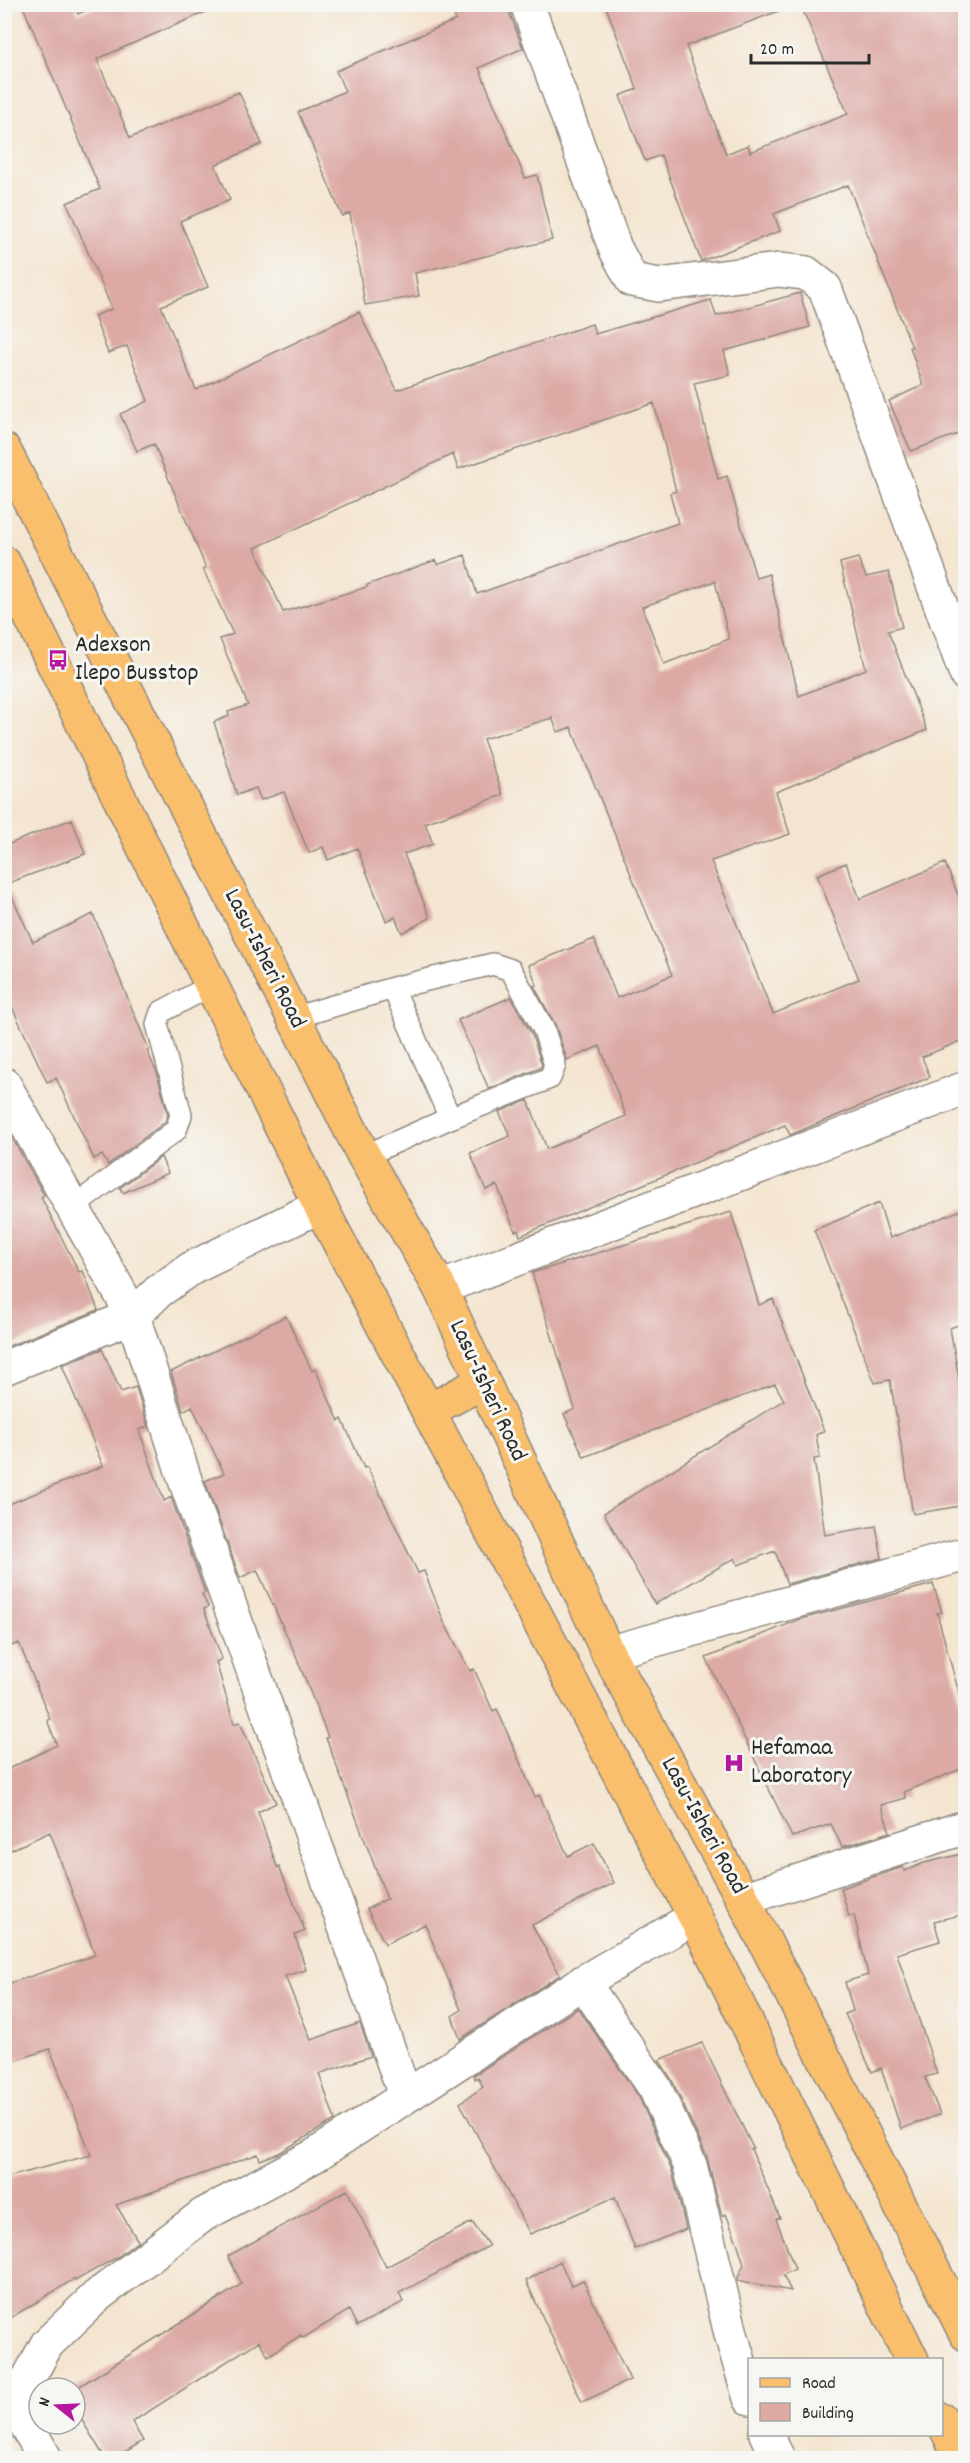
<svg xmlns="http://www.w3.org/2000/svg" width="970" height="2463" font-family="Dekko,sans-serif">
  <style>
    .building { fill: #dca9a4; fill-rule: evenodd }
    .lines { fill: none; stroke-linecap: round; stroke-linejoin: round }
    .lane-casing { stroke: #90887e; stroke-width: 24 }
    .street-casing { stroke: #90887e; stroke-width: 36 }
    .primary-casing { stroke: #90887e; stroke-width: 36 }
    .lane { stroke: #fff; stroke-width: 21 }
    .street { stroke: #fff; stroke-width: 33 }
    .primary { stroke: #f9bf6d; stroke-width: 33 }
    .labels { text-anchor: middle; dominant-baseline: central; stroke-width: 6; stroke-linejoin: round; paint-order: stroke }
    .poi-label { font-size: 24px; fill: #2b2b2b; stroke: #f6f6f2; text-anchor: start }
    .street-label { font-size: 24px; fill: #2b2b2b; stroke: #f6f6f2 }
  </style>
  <rect width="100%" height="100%" fill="#f6f6f2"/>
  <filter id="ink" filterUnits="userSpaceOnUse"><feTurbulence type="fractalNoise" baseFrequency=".0167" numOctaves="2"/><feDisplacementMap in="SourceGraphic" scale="12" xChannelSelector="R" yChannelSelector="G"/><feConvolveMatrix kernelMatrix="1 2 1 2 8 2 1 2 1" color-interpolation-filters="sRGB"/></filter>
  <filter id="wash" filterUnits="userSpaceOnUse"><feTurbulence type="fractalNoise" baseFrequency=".008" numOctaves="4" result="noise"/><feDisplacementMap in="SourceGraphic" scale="24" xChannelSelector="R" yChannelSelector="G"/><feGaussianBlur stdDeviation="1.35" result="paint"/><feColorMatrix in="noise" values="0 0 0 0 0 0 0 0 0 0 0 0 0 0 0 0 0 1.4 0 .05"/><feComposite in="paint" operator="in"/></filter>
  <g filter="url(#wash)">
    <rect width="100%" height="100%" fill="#f4e5d0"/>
    <g id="blocks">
      <path class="building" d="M22,4H74L78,14L101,4H224L97,59L130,138L239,92L262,144L215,165L230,200L180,221L208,287L161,306L196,390L359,312L397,390L592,324L595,334L711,300L716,316L800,293L810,327L724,351L730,375L694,383L718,479L727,476L756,578L769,574L799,696L866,669L840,563L858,558L866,577L889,572L902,627L888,631L927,730L776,792L790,834L711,861L773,1014L859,979L817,875L846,863L860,899L945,863L966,914V1039L922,1057L930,1077L790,1135L785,1125L520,1236L518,1230L515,1231L497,1185L486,1190L470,1153L510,1136L499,1112L528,1100L547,1149L626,1116L600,1046L567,1060L555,1024L534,986L537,985L529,965L594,939L617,998L672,975L571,727L558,732L552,718L483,739L503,795L425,823L433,844L404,854L430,918L402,933L395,917L386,921L357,848L328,860L323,847L309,853L284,792L261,800L256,788L237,795L214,722L229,716L228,712L248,705L220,639L233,634L203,569L206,568L154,444L137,451L120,414L148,401L127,346L108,353L94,316L112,309L67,203L100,189ZM654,403L676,491L670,493L678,523L477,594L465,555L437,565L436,560L367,585V587L283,612L255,548L453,454L458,469ZM715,581L729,639L664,664L642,607Z
        M450,4H506L523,48L479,68L525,178L537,175L552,240L415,273L419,296L365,305L350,213L342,216L298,112L345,91L336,71L456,20Z
        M605,4H788L789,7L686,46L726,154L748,145L750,152L848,114L800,4H966V431L911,451L889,401L923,385L910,347H912L848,185L774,214L780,231L701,261L661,155L645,161L620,96L637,89Z
        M72,819L85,854L6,884L33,942L93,914L149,1050L147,1051L157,1073L168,1115L165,1122L108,1165L102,1155L94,1159L56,1078L47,1082L4,990V846Z
        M511,997L532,1035L542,1065L540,1068L489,1089L458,1020Z
        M4,1123L44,1195L41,1197L79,1272L83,1271L98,1310L4,1348Z
        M161,1157L168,1173L123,1193L120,1188Z
        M879,1203L890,1238L966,1208V1322L950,1328L966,1419V1505L913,1514L890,1380L875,1383L814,1230Z
        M731,1212L759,1305L773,1299L824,1431L816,1435L820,1458L814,1459L825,1535L876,1526L882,1558L787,1584L775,1551L738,1565L735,1558L655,1604L604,1513L784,1400L775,1384L584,1457L564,1414L575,1409L532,1273Z
        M286,1316L312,1371L315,1369L339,1421L342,1419L364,1468L367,1467L418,1573L424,1571L444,1622L470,1671L474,1669L493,1711L497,1709L535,1797L539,1795L568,1856L594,1843L614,1883L532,1925L560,1975L460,2039L452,2016L461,2010L425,1924L385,1944L367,1909L387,1899L326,1738L328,1737L294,1651L257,1570L240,1578L205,1481L224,1473L192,1406L183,1411L171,1372Z
        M102,1349L121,1392L136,1387L148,1426L139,1430L164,1501L171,1497L205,1593L202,1594L208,1607L204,1609L222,1659L216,1662L234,1724L240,1722L276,1803L258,1812L277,1867L279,1866L305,1931L295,1935L306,1970L285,1976L311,2040L360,2023L371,2056L319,2074L335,2120L279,2153L260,2160L258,2154L116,2205L138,2241L119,2256L75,2281L74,2279L4,2322V2178L91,2155L50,2049L4,2064V1985L95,1955L50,1832L4,1853V1771L57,1745L47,1720L50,1719L19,1643L4,1649V1506L103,1466L62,1365Z
        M933,1584L942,1612L937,1613L966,1719V1767L904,1792L906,1798L881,1805L890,1832L842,1847L831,1824L792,1837L706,1658L798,1620Z
        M966,1853V1914L934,1921L940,1941L897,1954L937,2074L925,2077L940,2114L901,2129L881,2068L872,2072L845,2014L853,2011L845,1982L868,1975L854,1915L849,1917L841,1888L903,1867L905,1871L924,1863Z
        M578,2008L639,2097L672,2171L686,2229L635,2249L615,2197L530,2234L460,2103L483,2087L478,2077L475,2079L474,2075Z
        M702,2043L753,2148L751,2149L780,2218L776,2219L795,2269L783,2275L791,2291L737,2280L744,2264L738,2245L726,2214L722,2216L707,2157L672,2080L659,2060Z
        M347,2190L386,2267L472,2222L489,2246L399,2293L403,2302L357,2326L349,2310L303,2338L301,2335L268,2356L259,2341L132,2422L143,2441L115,2458H105L75,2409V2389L242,2284L228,2256Z
        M560,2261L571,2286L583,2280L630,2380L582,2402L526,2281Z"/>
    </g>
  </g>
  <g filter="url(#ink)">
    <use href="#blocks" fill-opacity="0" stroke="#90887e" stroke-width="1.5"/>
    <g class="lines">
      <g class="lane-casing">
        <path id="lane" d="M393,988L450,1118
          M293,1018L393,988L493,964L511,970L544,1030L555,1065L550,1078L450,1118L364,1156
          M72,1208L176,1130L181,1115L157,1024L161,1012L212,985"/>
      </g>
      <g class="street-casing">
        <path id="street" d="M527,4L615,248L632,280L659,285L779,270L806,273L825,288L966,674
          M4,1084L133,1316L184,1477L405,2095
          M440,1288L966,1088
          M4,1368L133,1316L159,1291L192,1268L320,1206
          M608,1653L966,1554
          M743,1899L966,1827
          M583,1982L655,2088L690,2165L732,2338L750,2398
          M4,2386L45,2458
          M4,2408L15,2403L47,2344L97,2296L203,2215L314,2156L583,1982L695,1917
          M766,2434L778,2458"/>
      </g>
      <g class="primary-casing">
        <path id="primary" d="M4,450L364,1156L440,1288L608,1653L743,1899L966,2334
          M4,563L320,1206L695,1917L912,2360
          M428,1411L483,1382
          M942,2420L961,2458"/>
      </g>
      <use href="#lane" class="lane"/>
      <use href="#street" class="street"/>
      <use href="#primary" class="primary"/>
    </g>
  </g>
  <defs>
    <g id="bus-bare" transform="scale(1.62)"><path d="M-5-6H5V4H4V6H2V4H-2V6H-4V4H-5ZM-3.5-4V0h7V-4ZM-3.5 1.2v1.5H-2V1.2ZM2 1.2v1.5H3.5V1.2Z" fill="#b5179e" stroke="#f6f6f2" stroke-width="2.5" paint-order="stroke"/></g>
    <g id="hospital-bare" transform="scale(1.62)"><path d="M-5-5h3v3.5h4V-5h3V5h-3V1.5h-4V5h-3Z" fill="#b5179e" stroke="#f6f6f2" stroke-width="2.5" paint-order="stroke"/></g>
  </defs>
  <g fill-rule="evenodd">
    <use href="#bus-bare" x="58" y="660"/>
    <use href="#hospital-bare" x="734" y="1763"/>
  </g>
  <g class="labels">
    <g class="poi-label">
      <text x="75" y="646">Adexson<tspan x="75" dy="28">Ilepo Busstop</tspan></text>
      <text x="751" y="1749">Hefamaa<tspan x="751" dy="28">Laboratory</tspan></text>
    </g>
    <g class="street-label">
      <text transform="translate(264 959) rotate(63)">Lasu-Isheri Road</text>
      <text transform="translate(487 1391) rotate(65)">Lasu-Isheri Road</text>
      <text transform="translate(703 1826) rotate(61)">Lasu-Isheri Road</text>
    </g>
  </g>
  <rect width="970" height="2463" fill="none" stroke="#f6f6f2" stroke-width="24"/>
  <rect x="748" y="2358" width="195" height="78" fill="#f6f6f2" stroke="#a5a5a2" stroke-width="1.5"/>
  <rect x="760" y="2378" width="30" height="9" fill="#f9bf6d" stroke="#a5a5a2" stroke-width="1.5"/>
  <text x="802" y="2388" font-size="18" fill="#2b2b2b">Road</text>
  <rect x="760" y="2403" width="30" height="18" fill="#dca9a4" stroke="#a5a5a2" stroke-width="1.5"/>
  <text x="802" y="2418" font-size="18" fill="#2b2b2b">Building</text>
  <g transform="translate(57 2406) rotate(288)"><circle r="28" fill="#f6f6f2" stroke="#a5a5a2" stroke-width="1.5"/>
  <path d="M0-4.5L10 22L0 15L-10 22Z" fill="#b5179e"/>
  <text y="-9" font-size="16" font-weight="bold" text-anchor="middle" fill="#2b2b2b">N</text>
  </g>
  <path d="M751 54v9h118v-9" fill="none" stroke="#2b2b2b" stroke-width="3"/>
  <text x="760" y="54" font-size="18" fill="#2b2b2b" stroke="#f6f6f2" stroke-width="4.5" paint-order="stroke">20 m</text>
</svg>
